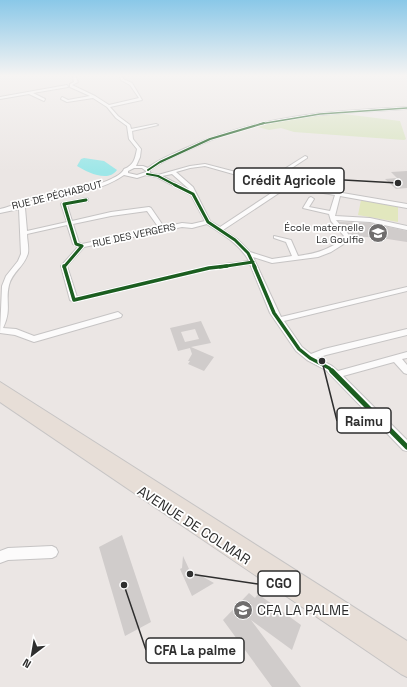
<svg xmlns="http://www.w3.org/2000/svg" width="407" height="687" font-family="'Space Grotesk',sans-serif">
  <style>
    .green { fill: #d8e3c0 }
    .pitch { fill: #e2e7be }
    .water { fill: #9de7e8 }
    .building { fill: #d0cccb; fill-rule: evenodd }
    .lines { fill: none; stroke-linecap: round; stroke-linejoin: round }
    .minor-casing { stroke: #c6c4c4; stroke-width: 2 }
    .major-casing { stroke: #c6c4c4; stroke-width: 2 }
    .minor { fill: #fcfbfb; fill-rule: evenodd }
    .major { fill: #e7ded7; fill-rule: evenodd }
    .cycleway-far4-casing { stroke: #fff; stroke-width: 2.5 }
    .cycleway-far3-casing { stroke: #fff; stroke-width: 3.5 }
    .cycleway-far2-casing { stroke: #fff; stroke-width: 5 }
    .cycleway-far1-casing { stroke: #fff; stroke-width: 6 }
    .cycleway-casing { stroke: #fff; stroke-width: 8 }
    .cycleway-far4 { stroke: #1b5e20; stroke-width: 1.5 }
    .cycleway-far3 { stroke: #1b5e20; stroke-width: 2 }
    .cycleway-far2 { stroke: #1b5e20; stroke-width: 3 }
    .cycleway-far1 { stroke: #1b5e20; stroke-width: 3.5 }
    .cycleway { stroke: #1b5e20; stroke-width: 5 }
    .labels { text-anchor: middle; dominant-baseline: central; stroke-width: 3.5; stroke-linejoin: round; paint-order: stroke }
    .far-street-label { font-size: 10px; fill: #2e2e2e; stroke: #fff }
    .far-poi-label { font-size: 10px; fill: #2e2e2e; stroke: #fff; text-anchor: end }
    .near-street-label { font-size: 14px; fill: #2e2e2e; stroke: #fff }
    .near-poi-label { font-size: 14px; fill: #2e2e2e; stroke: #fff; text-anchor: start }
    .leader { fill: none; stroke: #2e2e2e; stroke-width: 1.5 }
    .callout-dot { fill: #2e2e2e; stroke: #fff; stroke-width: 1.5 }
    .callout { fill: #fff; stroke: #2e2e2e; stroke-width: 1.5 }
    .callout-label { font-size: 13px; text-anchor: middle; font-weight: bold; fill: #2e2e2e }
  </style>
  <rect width="100%" height="100%" fill="#ebe6e4"/>
  <path class="green" d="M336,113L400,121L406,139L404,140L294,132L281,128L269,130L258,127L285,119Z"/>
  <path class="pitch" d="M361,200L398,207V222L358,215Z"/>
  <path class="water" d="M84,158L104,161L117,170C108,183 87,172 77,166L81,159Z"/>
  <path class="building" d="M407,171V188L396,189L385,179L397,178L391,172Z
    M339,222L370,223L407,231V242L381,238L351,236Z
    M201,321L211,343L191,347L214,357L204,371L188,364L190,361H188L192,354L190,348L178,351L170,328ZM195,329L199,339L185,342L181,332Z
    M122,535L151,622L125,636L99,547Z
    M183,556L189,569L214,583L192,596L180,569L182,568Z
    M249,593L255,598L258,594L301,625L292,650L251,620L301,687H272L223,620Z"/>
  <g class="lines">
    <g class="minor-casing">
      <path id="minor" d="M73,76H75L78,82L72,85L95,96L109,105L139,98L130,85L121,80L120,76H122L123,79L132,83L142,100L110,107L118,116L130,125L131,129L156,124L158,125L132,131L133,139L141,149L140,157L136,166H143L148,168C158,159 173,154 186,148C259,115 328,111 407,107V109C351,112 293,114 239,130C221,135 204,143 188,150C175,156 161,161 150,170V173L158,175L190,166L205,164L267,180L305,156L307,157V158L272,181L407,204V208L340,196L335,216L370,218L407,226V230L370,222L336,220L349,235L350,240L331,252L318,257L272,263L253,257L281,317L407,287V291L284,321L302,347L311,354L324,349L407,329V335L326,355L317,358L332,366L338,371L407,352V358L402,359L407,365V374L404,373L394,362L343,376L407,440V451L403,450L326,370L307,360L296,351L270,313L250,264L209,270L74,302L70,300L61,266L78,247L73,244L67,225L27,234C27,240 29,247 28,253C25,266 12,272 9,285C5,301 12,310 3,328L16,329L34,336L118,312L122,315L121,317L34,342L15,335L0,333L2,286L6,276L18,261L21,254L19,209L0,213V209C6,208 12,205 17,204C36,200 118,185 124,169C134,165 135,159 137,149L129,139L127,126L116,118L107,107L93,98L67,102L61,99L62,97L68,100L90,96L70,87V84L74,82ZM205,166L265,183L282,186L220,227L210,221L193,187L176,172L190,168ZM134,168H142L146,171V172L137,175L128,173V171ZM172,174L189,189V190L162,176ZM124,175L137,178L146,175L157,177L191,195L205,221L192,224L182,223L164,227L151,208L149,207L111,212L72,221L67,205L88,201V199L86,198L62,203L61,204L67,222L27,231L25,208L22,206C50,200 101,192 124,175ZM288,187L335,195L330,211L309,207L314,199L311,197L309,198L303,208L329,214L331,221L344,236V239C326,250 319,253 298,256L291,240L274,236V238L286,242L292,256L272,259L250,252L237,239L223,230ZM147,211L159,228L82,244L79,243L73,224L111,216ZM207,224C222,234 240,244 249,261L209,266L77,297L67,266L84,247L182,227L192,228Z
        M67,85L68,87L33,93L45,99L44,101L29,94L0,99V97Z
        M52,546L56,548L58,552L56,556L52,558L8,560L0,563V551L8,548Z"/>
    </g>
    <g class="major-casing">
      <path id="major" d="M0,382L407,641V677L401,674L0,402Z"/>
    </g>
    <use href="#minor" class="minor"/>
    <use href="#major" class="major"/>
    <g class="cycleway-far4-casing">
      <path id="cycleway-far4" d="M260,124L320,114L407,108"/>
    </g>
    <g class="cycleway-far3-casing">
      <path id="cycleway-far3" d="M148,170L160,162L210,139L264,123
        M147,174L158,176L177,186"/>
    </g>
    <g class="cycleway-far2-casing">
      <path id="cycleway-far2" d="M175,185L193,194L208,222L235,240L248,253L255,267
        M64,267L82,246L76,244L64,204L86,200
        M220,267L253,262"/>
    </g>
    <g class="cycleway-far1-casing">
      <path id="cycleway-far1" d="M64,266L74,300L209,268L227,266
        M254,266L274,313L299,349L310,358L329,368L333,372"/>
    </g>
    <g class="cycleway-casing">
      <path id="cycleway" d="M332,371L407,447"/>
    </g>
    <use href="#cycleway-far4" class="cycleway-far4"/>
    <use href="#cycleway-far3" class="cycleway-far3"/>
    <use href="#cycleway-far2" class="cycleway-far2"/>
    <use href="#cycleway-far1" class="cycleway-far1"/>
    <use href="#cycleway" class="cycleway"/>
  </g>
  <linearGradient id="sky" x2="0" y2="1"><stop stop-color="#8ac8e8"/><stop offset="0.44" stop-color="#f6f4f3"/><stop offset="1" stop-color="#f6f4f3" stop-opacity="0"/></linearGradient>
  <rect width="407" height="172" fill="url(#sky)"/>
  <defs>
    <g id="school-disc" transform="scale(1)"><circle r="9.5" fill="#706e6e" stroke="#fff"/><path d="M0-5L7-2L0 1L-7-2ZM-4 1L0 2.5L4 1V4Q0 6-4 4Z" fill="#fff"/></g>
    <g id="university-disc" transform="scale(1)"><circle r="9.5" fill="#706e6e" stroke="#fff"/><path d="M0-5L7-2L0 1L-7-2ZM-4 1L0 2.5L4 1V4Q0 6-4 4Z" fill="#fff"/></g>
  </defs>
  <g fill-rule="evenodd">
    <use href="#school-disc" x="378" y="233"/>
    <use href="#university-disc" x="243" y="610"/>
  </g>
  <g class="labels">
    <g class="far-street-label">
      <text transform="translate(57 195) rotate(-14)">RUE DE PÉCHABOUT</text>
      <text transform="translate(134 235) rotate(-12)">RUE DES VERGERS</text>
    </g>
    <g class="far-poi-label">
      <text x="364" y="227">École maternelle<tspan x="364" dy="12">La Goulfie</tspan></text>
    </g>
    <g class="near-street-label">
      <text transform="translate(194 525) rotate(33)">AVENUE DE COLMAR</text>
    </g>
    <g class="near-poi-label">
      <text x="257" y="610">CFA LA PALME</text>
    </g>
  </g>
  <path class="leader" d="M398 183L344 180M322 361L337 421M190 574L258 584M124 585L146 650"/>
  <g class="callout-dot">
    <circle cx="398" cy="183" r="4"/>
    <circle cx="322" cy="361" r="4"/>
    <circle cx="190" cy="574" r="4"/>
    <circle cx="124" cy="585" r="4"/>
  </g>
  <g class="callout">
    <rect x="234" y="168" width="110" height="25" rx="4"/>
    <rect x="337" y="408" width="54" height="25" rx="4"/>
    <rect x="258" y="571" width="42" height="25" rx="4"/>
    <rect x="146" y="638" width="98" height="25" rx="4"/>
  </g>
  <g class="callout-label">
    <text x="289" y="185">Crédit Agricole</text>
    <text x="364" y="426">Raimu</text>
    <text x="279" y="588">CGO</text>
    <text x="195" y="655">CFA La palme</text>
  </g>
  <g transform="translate(32 655) rotate(211)" stroke="#ffffff" stroke-width="3" paint-order="stroke">
  <path d="M0-3L7 15L0 10L-7 15Z" fill="#2e2e2e"/>
  <text y="-6" font-size="11" font-weight="bold" text-anchor="middle" fill="#2e2e2e">N</text>
  </g>
</svg>
